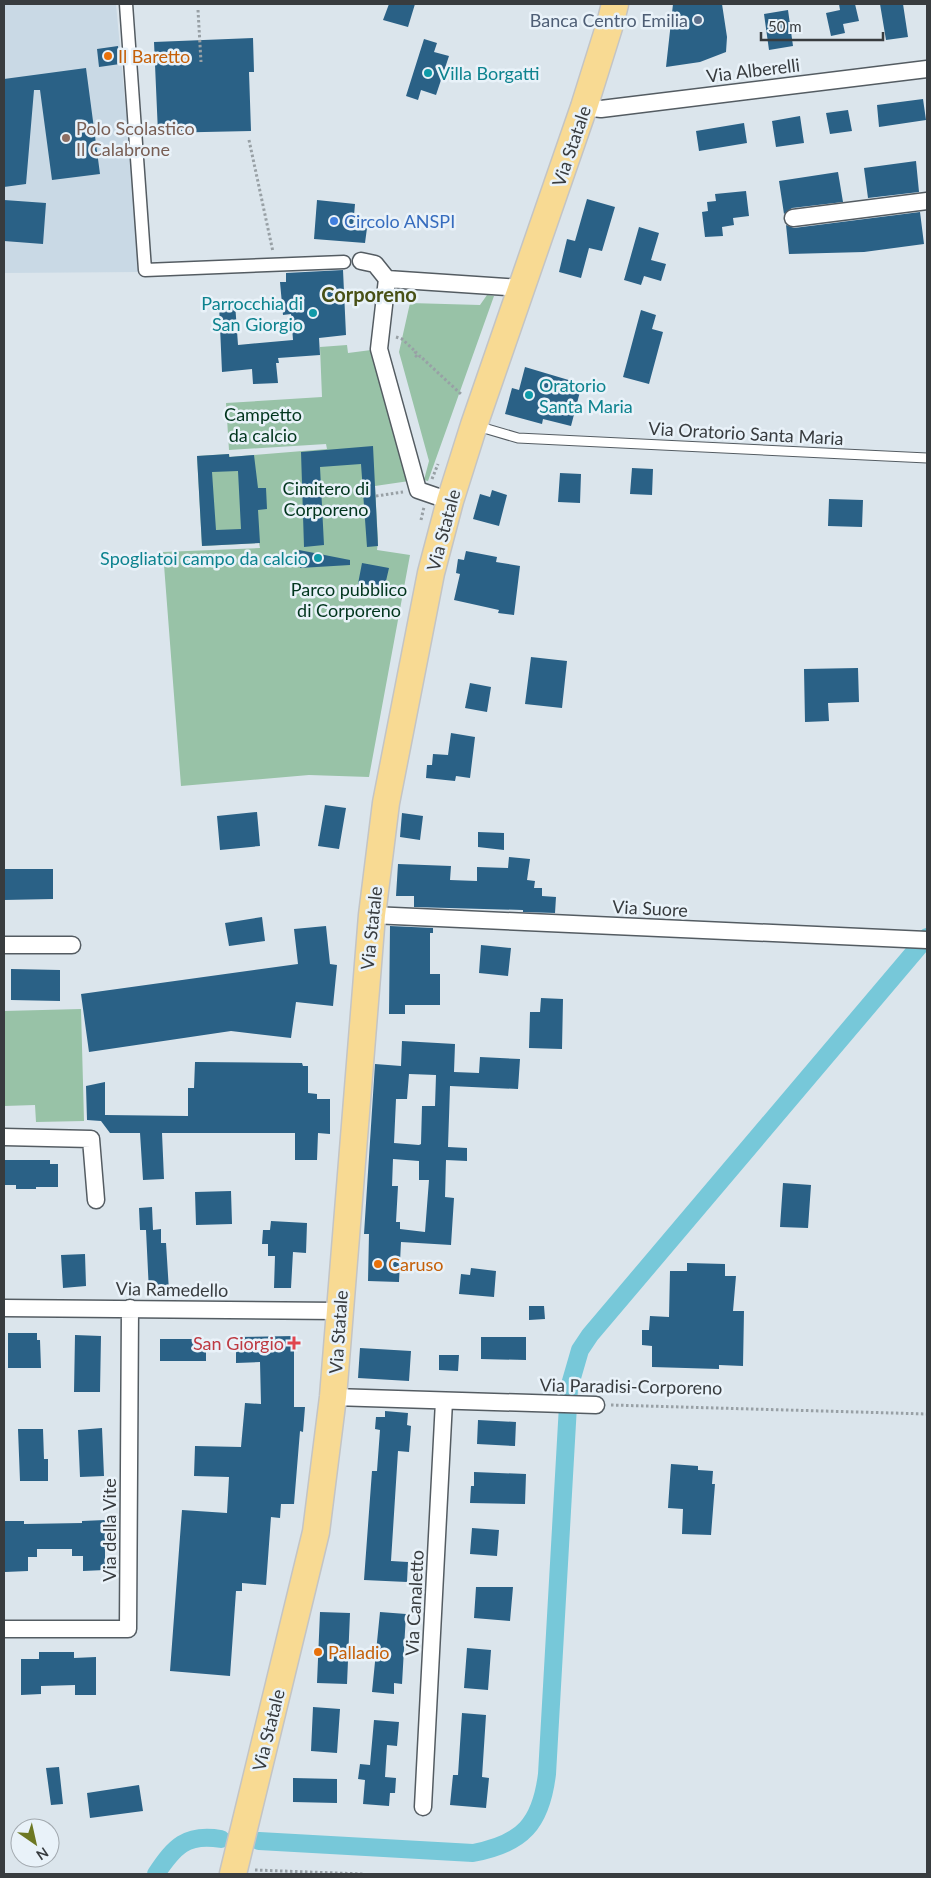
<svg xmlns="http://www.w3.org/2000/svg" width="931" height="1878" font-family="Lato,sans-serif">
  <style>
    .built { fill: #c9d9e5 }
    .green { fill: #98c2a7 }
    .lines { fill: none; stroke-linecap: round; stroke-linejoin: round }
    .canal { stroke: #77c8d9; stroke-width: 18 }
    .building { fill: #2a6186; fill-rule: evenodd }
    .service-casing { stroke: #545c62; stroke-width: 11 }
    .pedestrian-casing { stroke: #545c62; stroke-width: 15 }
    .minor-casing { stroke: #545c62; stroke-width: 19 }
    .primary-casing { stroke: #c3c4c5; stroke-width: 29 }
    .path { stroke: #98a0a5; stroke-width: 3; stroke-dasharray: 2.5 2.5; stroke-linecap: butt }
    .service { stroke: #fff; stroke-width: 9 }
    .pedestrian { stroke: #fff; stroke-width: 12 }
    .minor { stroke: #fff; stroke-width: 16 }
    .primary { stroke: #f8da93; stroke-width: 26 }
    .service-dot { fill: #5c6f8a; stroke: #e9f2f9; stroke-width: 2 }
    .food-dot { fill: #e8710a; stroke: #e9f2f9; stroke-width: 2 }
    .culture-dot { fill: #0f9aa8; stroke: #e9f2f9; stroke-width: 2 }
    .education-dot { fill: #8d6e63; stroke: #e9f2f9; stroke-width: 2 }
    .shop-dot { fill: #3f7fe0; stroke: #e9f2f9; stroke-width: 2 }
    .health-dot { fill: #e0444e; stroke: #e9f2f9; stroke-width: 2 }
    .labels { text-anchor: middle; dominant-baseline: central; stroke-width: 5; stroke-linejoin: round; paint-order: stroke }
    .service-label { font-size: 18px; fill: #4e5e75; stroke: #e9f2f9; text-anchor: end }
    .food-label { font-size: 18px; fill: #c56008; stroke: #e9f2f9; text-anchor: start }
    .street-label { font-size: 18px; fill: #383c3f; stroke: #e9f2f9 }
    .culture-label { font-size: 18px; fill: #0d838f; stroke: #e9f2f9; text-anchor: start }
    .education-label { font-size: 18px; fill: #785e54; stroke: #e9f2f9; text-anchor: start }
    .shop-label { font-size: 18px; fill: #366cbe; stroke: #e9f2f9; text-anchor: start }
    .park-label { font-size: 18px; fill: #01351d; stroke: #e9f2f9 }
    .health-label { font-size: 18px; fill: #be3a42; stroke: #e9f2f9; text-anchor: end }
    .quarter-label { font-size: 20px; font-weight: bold; fill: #485016; stroke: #e9f2f9 }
  </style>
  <rect width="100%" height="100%" fill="#dbe5ec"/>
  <path class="built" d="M4,4H116L141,272L4,273Z"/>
  <path class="green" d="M487,295L494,296L428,481L424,480L429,461L399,352L410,303L480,305Z
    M347,345L348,353L379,349L416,480L375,486L378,541L377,550L410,555L369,777L309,775L181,786L163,552L260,548L259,543L202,546L197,456L229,454L230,457L327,449L326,444L229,450L226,403L322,397L320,347Z
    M81,1009L84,1121L36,1122L35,1105L4,1106V1011Z"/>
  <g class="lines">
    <path class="canal" d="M259,1841L473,1853C523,1844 541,1823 547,1774L569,1388L580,1350L590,1335L927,937
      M156,1874C174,1847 186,1833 221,1839"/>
  </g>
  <path class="building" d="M389,4H415L408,27L383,20Z
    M673,4H722L727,37L726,52L700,62L666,67Z
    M839,4H855L859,21L843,24L845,33L831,36L826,13L840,10Z
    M880,4H903L908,37L886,40Z
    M788,10L793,46L769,50L764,14Z
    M253,38L254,72H249L251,131L158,133L154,42Z
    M424,39L437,43L434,52L449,56L436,95L421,90L418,100L406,96Z
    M118,46L120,64L99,67L97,49Z
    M86,68L100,174L52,180L40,90H34L26,184L4,187V79Z
    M923,99L926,120L879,127L877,105Z
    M848,110L852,131L830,134L826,113Z
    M800,116L804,143L776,147L772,121Z
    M744,123L747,143L699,151L696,131Z
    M916,161L919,192L868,198L864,168Z
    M838,172L843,202L792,208L784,214L779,181Z
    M746,191L749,216L733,218L734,225L722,227L723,236L705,237L702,212L708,211L707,202L716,201L715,194Z
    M587,199L615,207L602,251L589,248L581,278L559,272L567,239L575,241Z
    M4,200L46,203L43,244L4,241Z
    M317,200L355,204L353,227L367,228L365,243L314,239Z
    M920,212L924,244L864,252L789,254L786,225L794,228Z
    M639,227L659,233L651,260L666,264L661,281L644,276L641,285L624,280Z
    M343,270L346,335L319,338L320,355L278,358L279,363H276L278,383L253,384L252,369L222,372L219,304L235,303L238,345L293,340L291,314L283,315L280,282H286V273Z
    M641,310L656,315L652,329L663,332L649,384L623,377Z
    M525,367L582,384L571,426L543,419L542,424L505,414L512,388L519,390Z
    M373,446L378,546L367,547L361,464L320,467L324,545L304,547L301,452Z
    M229,454V457L254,455L258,488H266L267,509L258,510L260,543L202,546L197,456ZM238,471L241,529L216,530L212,472Z
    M632,468L653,469L652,495L630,494Z
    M560,473L581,474L580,503L558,502Z
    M492,490L507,495L499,526L473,519L480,494L490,497Z
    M829,499L863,500L862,527L828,526Z
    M299,550L350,560V565L300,568Z
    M466,551L497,557L496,562L520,566L514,615L498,613L499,610L454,600L460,574L456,573L458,559L464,560Z
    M362,563L389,568L383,594L357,589Z
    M531,657L567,661L562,708L525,704Z
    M858,668L859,702L828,703L829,721L805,722L804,669Z
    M470,683L491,687L487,712L465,708Z
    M451,733L475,737L470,778L456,776L455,781L426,778L427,765H432L433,754L448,755Z
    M325,805L346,808L339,849L318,846Z
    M257,812L260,846L220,850L217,816Z
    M402,813L423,816L420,840L400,837Z
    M478,832L504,833V850L478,847Z
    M509,857L530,859L527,880L535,881L534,888H542V896L556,897L555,913L523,912V910L414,907V896H396L398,864L451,866L450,880L477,881V867L508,868Z
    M4,869H53V899L4,900Z
    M262,917L265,941L229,946L225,923Z
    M326,926L330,964L337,965L333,1006L296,1002L291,1038L231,1031L89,1052L81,994L298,964L294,929Z
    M390,926L433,928V933H430V974H440V1005H405V1014H389Z
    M481,945L511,948L508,976L479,973Z
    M11,969L60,970V1001L11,1000Z
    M541,998L563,999L562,1049L529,1048L530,1012H540Z
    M402,1041L455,1044L454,1072L479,1073L480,1057L520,1059L518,1089L450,1086L448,1147L467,1148V1161L446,1160L445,1197L454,1198L451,1245L401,1242L399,1282L368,1281L369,1234H364L375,1064L401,1066ZM409,1074L436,1075L435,1106H422L421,1144L419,1145L394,1143L396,1099H407ZM393,1159L419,1161V1180H429L425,1232L400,1229V1222H396L398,1186H392Z
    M195,1062L302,1063L303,1066H308V1093L317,1094V1099H330V1134L318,1133L317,1160H295V1133H162L164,1179L143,1180L140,1133H110L101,1121L87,1120L86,1086L105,1082V1115L188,1116V1088H194Z
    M4,1160H50V1164H58V1187H36V1189H16V1185H4Z
    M783,1183L811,1185L808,1228L780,1227Z
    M231,1191L232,1224L196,1225L195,1192Z
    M152,1207L153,1230L161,1229V1243H166L169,1291L149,1292L146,1230H147H140L139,1208Z
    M271,1221L307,1223L306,1253L293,1252L291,1288H274L275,1256H268V1244H262L263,1230H270Z
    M85,1254L86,1286L63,1288L61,1255Z
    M687,1263L725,1264V1276H736L733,1311H744L743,1366L719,1365V1369L652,1367V1346L642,1345V1330H649L650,1316L669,1317L670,1271H687Z
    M471,1268L496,1271L494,1297L459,1294L461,1274L470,1275Z
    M529,1306H544L545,1319L529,1320Z
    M8,1333H37V1340H40L41,1368H8Z
    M75,1335L101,1336L100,1392H74Z
    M294,1336V1407H305L303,1432L300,1431L294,1504H281L280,1518L271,1517L266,1585L242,1583V1591H236L230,1676L170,1671L182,1510L227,1513L229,1477L194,1476L195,1446L241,1447L245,1403L261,1404L260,1362L236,1363V1337Z
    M481,1337H526V1360L481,1359Z
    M160,1339H206V1361H160Z
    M360,1348L411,1351L409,1381L358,1378Z
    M439,1355H459L458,1371L439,1370Z
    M385,1411L408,1413L407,1425L411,1426L409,1452L398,1451L391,1561L408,1562L407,1582L364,1580L372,1471H377L380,1430L375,1429L376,1417H385Z
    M478,1420L516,1422L515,1446L477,1444Z
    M102,1428L104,1476L80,1477L78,1430Z
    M18,1429H43L44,1459H48V1481H20Z
    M671,1464L698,1466V1470L713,1471L712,1484H715L711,1535L682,1534L683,1509L668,1508Z
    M474,1472L526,1474L525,1504L470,1503L471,1486H474Z
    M105,1520V1570L83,1571V1556H72V1549H37V1557H28V1571L5,1572L4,1521H24V1524L82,1523V1521Z
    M472,1528L499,1530L497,1556L470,1554Z
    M476,1587H513L510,1621L474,1618Z
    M320,1612L350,1613L347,1684L317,1683Z
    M380,1612L406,1614L402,1684L394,1683V1694L372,1692Z
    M467,1648L491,1650L488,1690L464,1688Z
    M39,1652H74V1658L96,1657V1695H75V1685L41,1686V1694L21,1695V1659H39Z
    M313,1707L340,1709L337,1753L311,1751Z
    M462,1713L486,1715L482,1777L489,1778L486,1808L450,1805L453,1775H458Z
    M374,1720L399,1722L397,1746L387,1745L385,1777L396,1778L395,1793H390L389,1806L363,1804L365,1780L358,1779L360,1764L370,1765Z
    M59,1767L63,1804L51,1805L46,1768Z
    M293,1778L337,1779V1803L293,1802Z
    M139,1785L143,1811L90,1818L87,1793Z"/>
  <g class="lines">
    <g class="service-casing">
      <path id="service" d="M477,426L518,438L927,458"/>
    </g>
    <g class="pedestrian-casing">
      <path id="pedestrian" d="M126,4L145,270L344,262"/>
    </g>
    <g class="minor-casing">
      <path id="minor" d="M584,107L601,109L927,69
        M793,218L927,201
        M361,261L375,264L387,279L379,349L418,490L450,501
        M387,279L522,288
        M372,915L927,940
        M4,945H72
        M4,1137L91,1139L96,1200
        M4,1308L340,1311
        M333,1397L596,1405
        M4,1629H128L130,1308
        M423,1807L444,1401"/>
    </g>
    <g class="primary-casing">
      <path id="primary" d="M233,1874L316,1532L333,1397L372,915L386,803L431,573L450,501L474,425L584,107L610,24L615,4"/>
    </g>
    <path class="path" d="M198,10L201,62
      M249,140L273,252
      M396,337L402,339L416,352L414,354L418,358L420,356L462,395
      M432,479L438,464
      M376,496L403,492
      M421,520L424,507
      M611,1405L927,1414
      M255,1870L363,1874"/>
    <use href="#service" class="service"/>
    <use href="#pedestrian" class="pedestrian"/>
    <use href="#minor" class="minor"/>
    <use href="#primary" class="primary"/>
  </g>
  <circle class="service-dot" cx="698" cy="20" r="5"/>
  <g class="food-dot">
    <circle cx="108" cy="56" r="5"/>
    <circle cx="378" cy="1264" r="5"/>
    <circle cx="318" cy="1652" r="5"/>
  </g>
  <g class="culture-dot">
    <circle cx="428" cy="73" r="5"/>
    <circle cx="313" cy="313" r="5"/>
    <circle cx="529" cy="395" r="5"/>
    <circle cx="318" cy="558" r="5"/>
  </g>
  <circle class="education-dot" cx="66" cy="138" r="5"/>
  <circle class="shop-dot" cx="334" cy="221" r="5"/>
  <path class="health-dot" d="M291.5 1335.5h5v5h5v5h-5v5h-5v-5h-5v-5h5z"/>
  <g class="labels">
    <g class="service-label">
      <text x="688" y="20">Banca Centro Emilia</text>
    </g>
    <g class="food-label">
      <text x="118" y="56">Il Baretto</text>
      <text x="388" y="1264">Caruso</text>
      <text x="328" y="1652">Palladio</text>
    </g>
    <g class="street-label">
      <text transform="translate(753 70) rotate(-7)">Via Alberelli</text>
      <text transform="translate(571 146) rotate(-71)">Via Statale</text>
      <text transform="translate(746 433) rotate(3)">Via Oratorio Santa Maria</text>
      <text transform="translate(443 530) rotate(-75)">Via Statale</text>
      <text transform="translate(650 908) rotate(3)">Via Suore</text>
      <text transform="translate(371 928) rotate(-84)">Via Statale</text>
      <text transform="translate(172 1289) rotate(1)">Via Ramedello</text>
      <text transform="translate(338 1332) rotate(-86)">Via Statale</text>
      <text transform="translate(631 1386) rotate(1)">Via Paradisi-Corporeno</text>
      <text transform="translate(109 1530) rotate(-90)">Via della Vite</text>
      <text transform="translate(414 1603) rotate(-87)">Via Canaletto</text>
      <text transform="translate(268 1730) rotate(-76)">Via Statale</text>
    </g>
    <g class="culture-label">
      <text x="438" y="73">Villa Borgatti</text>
      <text x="303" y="303" text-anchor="end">Parrocchia di<tspan x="303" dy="21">San Giorgio</tspan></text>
      <text x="539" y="385">Oratorio<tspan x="539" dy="21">Santa Maria</tspan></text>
      <text x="308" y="558" text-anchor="end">Spogliatoi campo da calcio</text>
    </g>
    <g class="education-label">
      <text x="76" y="128">Polo Scolastico<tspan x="76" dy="21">Il Calabrone</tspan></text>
    </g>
    <g class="shop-label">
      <text x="344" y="221">Circolo ANSPI</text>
    </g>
    <g class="park-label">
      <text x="263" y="414">Campetto<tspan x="263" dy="21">da calcio</tspan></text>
      <text x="326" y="488">Cimitero di<tspan x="326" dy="21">Corporeno</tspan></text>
      <text x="349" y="589">Parco pubblico<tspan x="349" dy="21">di Corporeno</tspan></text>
    </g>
    <g class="health-label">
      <text x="284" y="1343">San Giorgio</text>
    </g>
    <g class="quarter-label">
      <text x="369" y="294">Corporeno</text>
    </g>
  </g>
  <rect width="931" height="1878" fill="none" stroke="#383c3f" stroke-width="10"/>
  <g transform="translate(35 1843) rotate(146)"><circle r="24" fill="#e9f2f9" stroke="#a2a9af"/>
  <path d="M0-4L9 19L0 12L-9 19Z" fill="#6d7823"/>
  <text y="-8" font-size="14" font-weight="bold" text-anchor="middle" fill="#383c3f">N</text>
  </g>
  <path d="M761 32v8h122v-8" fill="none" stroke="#383c3f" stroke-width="2.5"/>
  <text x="768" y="32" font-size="15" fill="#383c3f" stroke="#e9f2f9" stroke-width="4" paint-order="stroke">50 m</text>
</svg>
